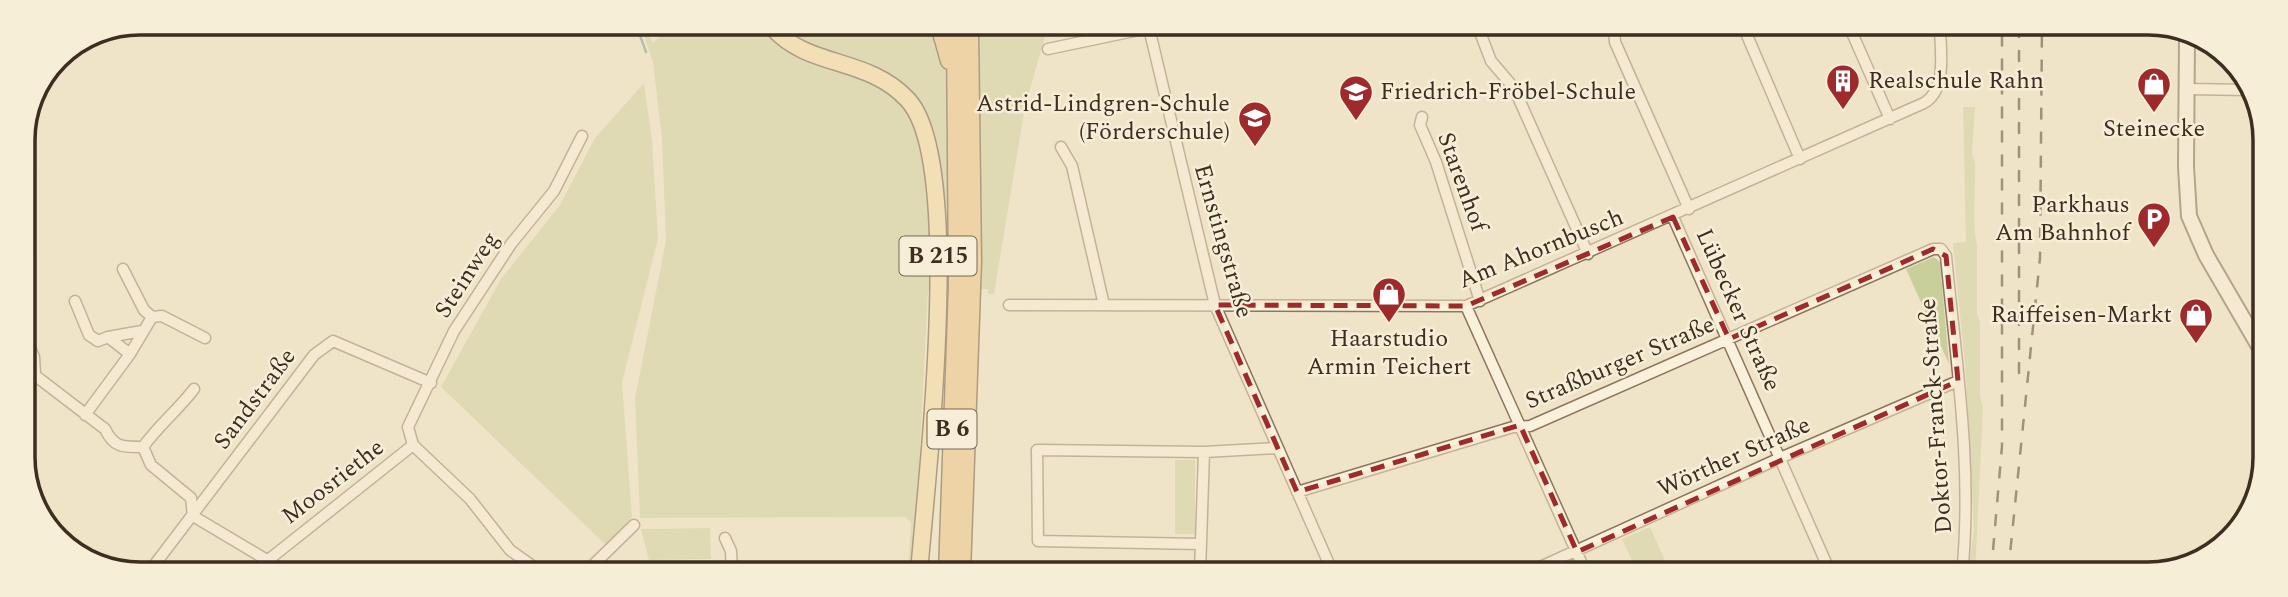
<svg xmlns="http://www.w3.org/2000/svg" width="2288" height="597" font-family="Spectral,serif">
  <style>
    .green { fill: #c9cf9b }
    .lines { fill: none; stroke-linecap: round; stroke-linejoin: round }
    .stream { stroke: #6f938a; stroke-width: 2.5 }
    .minor-casing { stroke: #8d765c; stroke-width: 13 }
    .secondary-casing { stroke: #6f573f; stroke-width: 18 }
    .primary-casing { stroke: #5b4430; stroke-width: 19 }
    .trunk-casing { stroke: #5b4430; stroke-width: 19 }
    .minor { stroke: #faf1dc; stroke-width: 10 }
    .secondary { stroke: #faf1dc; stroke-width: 14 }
    .primary { stroke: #f3d9a0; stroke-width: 16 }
    .trunk { stroke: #eabe7c; stroke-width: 16 }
    .rail { stroke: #3d2e20; stroke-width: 2.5; stroke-dasharray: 12 12; stroke-linecap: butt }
    .marked { fill: none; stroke: #9e2a2b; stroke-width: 5; stroke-dasharray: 14 9; stroke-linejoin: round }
    .labels { text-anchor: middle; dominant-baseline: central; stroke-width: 5; stroke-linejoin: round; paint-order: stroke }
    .shield { fill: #f7eed8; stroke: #756857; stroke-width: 2 }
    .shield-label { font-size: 23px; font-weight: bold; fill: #3d2e20 }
    .poi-label { font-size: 24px; fill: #3d2e20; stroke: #f7eed8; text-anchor: end }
    .street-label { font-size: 24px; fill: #3d2e20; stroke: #f7eed8 }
    .rim { fill: none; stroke: #3d2e20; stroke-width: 3.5 }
  </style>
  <rect width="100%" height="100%" fill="#f0e4c8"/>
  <path class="green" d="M1047,29L1025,107L994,294H988V289L928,290L914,573H908L911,523L906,517L640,518L635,398L666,241L662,139L653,62L642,30H646L653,43L666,30Z
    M644,83L652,140L658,238L622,382L632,517L606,545L441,387L501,279L560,205L595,138Z
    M1963,107H1975L1972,155L1975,162C1976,177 1972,234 1977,243V315L1980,322V395L1983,408L1975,574H1967L1974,531L1966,375L1953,243L1966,242Z
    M1934,257L1940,262L1949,364L1906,269Z
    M1175,460H1195V534H1175Z
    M1650,527L1671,574L1638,573L1622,539Z
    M710,528L711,559L649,560L641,529Z"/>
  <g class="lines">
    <path class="stream" d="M638,30L646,52"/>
    <g class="minor-casing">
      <path id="minor" d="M1743,26L1800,159
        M1849,26L1890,119
        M1478,27L1491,61L1514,88L1588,254
        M1614,27L1615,42L1689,209
        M1149,28L1215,305L1333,573
        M1048,49L1148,28
        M2189,89L2249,90
        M1422,117L1420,125L1436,162L1480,301
        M1061,147L1072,166L1104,305
        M1673,217L1831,574
        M123,269L144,310L152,317L162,316L205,338
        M75,301L89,335L98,341L108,337L130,354
        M1009,305L1466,306L1924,103C1948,89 1940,50 1940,26
        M1466,306L1586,573
        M24,334L34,357L35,374
        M108,337L142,331
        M24,367L105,429C114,448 123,447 143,447L151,465L191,498L193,516
        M85,415L130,354L152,317
        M413,445L408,427L454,331L511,244L554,191L582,136
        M143,447C159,425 177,411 194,389
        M1297,492L1513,427L1530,426L1933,249H1941L1946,256C1956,361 1973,469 1962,574
        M193,516L287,572
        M725,538L731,551L732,573
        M1201,544L1038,541L1037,450L1204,452L1278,448
        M267,561L413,445L470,499L510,550L541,572
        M149,572L314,355L333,341L431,383
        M586,572L634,525
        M1200,573L1204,452
        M1527,573L1780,458L1958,381"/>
    </g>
    <g class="secondary-casing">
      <path id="secondary" d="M2187,34L2186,167L2189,216L2206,255L2263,353"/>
    </g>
    <g class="primary-casing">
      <path id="primary" d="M774,29C809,68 869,57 908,100C965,162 926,482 919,573"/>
    </g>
    <g class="trunk-casing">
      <path id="trunk" d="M940,29L949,61
        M947,573L957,285L955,29
        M962,573L973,261L970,29"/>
    </g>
    <use href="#minor" class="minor"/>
    <use href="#secondary" class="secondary"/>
    <use href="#primary" class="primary"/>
    <use href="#trunk" class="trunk"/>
    <path class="rail" d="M2019,26V379
      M1991,574L2002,446V26
      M2008,574L2040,258L2042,25"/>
  </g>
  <path d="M0 0H2288V597H0ZM1673,217L1729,339L1933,249L1946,256L1958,381L1577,552L1520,425L1297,492L1215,305L1466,306Z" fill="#f0e4c8" fill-opacity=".55" fill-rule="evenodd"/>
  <path class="marked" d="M1673,217L1729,339L1933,249L1946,256L1958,381L1577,552L1520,425L1297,492L1215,305L1466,306Z"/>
  <defs>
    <g id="building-pin" transform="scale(1.75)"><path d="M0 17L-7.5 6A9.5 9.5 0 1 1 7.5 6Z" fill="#9e2a2b" stroke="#f7eed8"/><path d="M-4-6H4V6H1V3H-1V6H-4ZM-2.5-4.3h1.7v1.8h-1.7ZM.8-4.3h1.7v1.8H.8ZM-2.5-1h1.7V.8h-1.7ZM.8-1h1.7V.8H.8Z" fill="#fff"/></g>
    <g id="shop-pin" transform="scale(1.75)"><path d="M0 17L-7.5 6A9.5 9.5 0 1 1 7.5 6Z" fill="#9e2a2b" stroke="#f7eed8"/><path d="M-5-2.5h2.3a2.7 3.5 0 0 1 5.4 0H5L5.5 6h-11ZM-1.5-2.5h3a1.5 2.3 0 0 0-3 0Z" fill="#fff"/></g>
    <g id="school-pin" transform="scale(1.75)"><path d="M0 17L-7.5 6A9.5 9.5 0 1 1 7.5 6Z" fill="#9e2a2b" stroke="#f7eed8"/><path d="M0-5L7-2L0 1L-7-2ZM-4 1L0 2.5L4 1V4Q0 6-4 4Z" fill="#fff"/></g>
    <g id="parking-pin" transform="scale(1.75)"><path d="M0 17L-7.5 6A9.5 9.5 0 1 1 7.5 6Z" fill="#9e2a2b" stroke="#f7eed8"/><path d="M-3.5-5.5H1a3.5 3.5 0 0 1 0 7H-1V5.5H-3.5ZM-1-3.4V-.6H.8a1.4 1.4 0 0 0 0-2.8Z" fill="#fff"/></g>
  </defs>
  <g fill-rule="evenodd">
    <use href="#building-pin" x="1843" y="81"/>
    <use href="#shop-pin" x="2154" y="84"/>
    <use href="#school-pin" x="1356" y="92"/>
    <use href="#school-pin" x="1255" y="118"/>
    <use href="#parking-pin" x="2154" y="219"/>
    <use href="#shop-pin" x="1389" y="294"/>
    <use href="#shop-pin" x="2196" y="315"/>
  </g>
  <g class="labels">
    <g class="shield">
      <rect x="899.5" y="236.5" width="77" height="39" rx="5"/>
      <rect x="927.5" y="409.5" width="49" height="39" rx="5"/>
    </g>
    <g class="shield-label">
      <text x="938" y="256">B 215</text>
      <text x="952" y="429">B 6</text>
    </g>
    <g class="poi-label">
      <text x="1868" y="81" text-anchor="start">Realschule Rahn</text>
      <text x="1380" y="92" text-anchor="start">Friedrich-Fröbel-Schule</text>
      <text x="1230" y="104">Astrid-Lindgren-Schule<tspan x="1230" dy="28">(Förderschule)</tspan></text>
      <text x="2154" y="129" text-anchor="middle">Steinecke</text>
      <text x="2130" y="205">Parkhaus<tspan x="2130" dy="28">Am Bahnhof</tspan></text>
      <text x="2172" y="315">Raiffeisen-Markt</text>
      <text x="1389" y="339" text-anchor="middle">Haarstudio<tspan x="1389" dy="28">Armin Teichert</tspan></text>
    </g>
    <g class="street-label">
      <text transform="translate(1462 182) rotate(70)">Starenhof</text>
      <text transform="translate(1223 241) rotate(74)">Ernstingstraße</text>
      <text transform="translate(1541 249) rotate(-22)">Am Ahornbusch</text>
      <text transform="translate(467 275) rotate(-57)">Steinweg</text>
      <text transform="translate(1738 310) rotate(66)">Lübecker Straße</text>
      <text transform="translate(1620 363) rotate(-23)">Straßburger Straße</text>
      <text transform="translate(255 399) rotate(-53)">Sandstraße</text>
      <text transform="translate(1936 416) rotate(-94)">Doktor-Franck-Straße</text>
      <text transform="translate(1734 457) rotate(-24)">Wörther Straße</text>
      <text transform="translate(333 482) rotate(-38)">Moosriethe</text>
    </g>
  </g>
  <path d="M0 0H2288V597H0ZM140 35H2148A105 105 0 0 1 2253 140V457A105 105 0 0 1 2148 562H140A105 105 0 0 1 35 457V140A105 105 0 0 1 140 35Z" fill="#f7eed8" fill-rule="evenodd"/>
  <path class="rim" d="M140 35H2148A105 105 0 0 1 2253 140V457A105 105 0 0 1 2148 562H140A105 105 0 0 1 35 457V140A105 105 0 0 1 140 35Z"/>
</svg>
